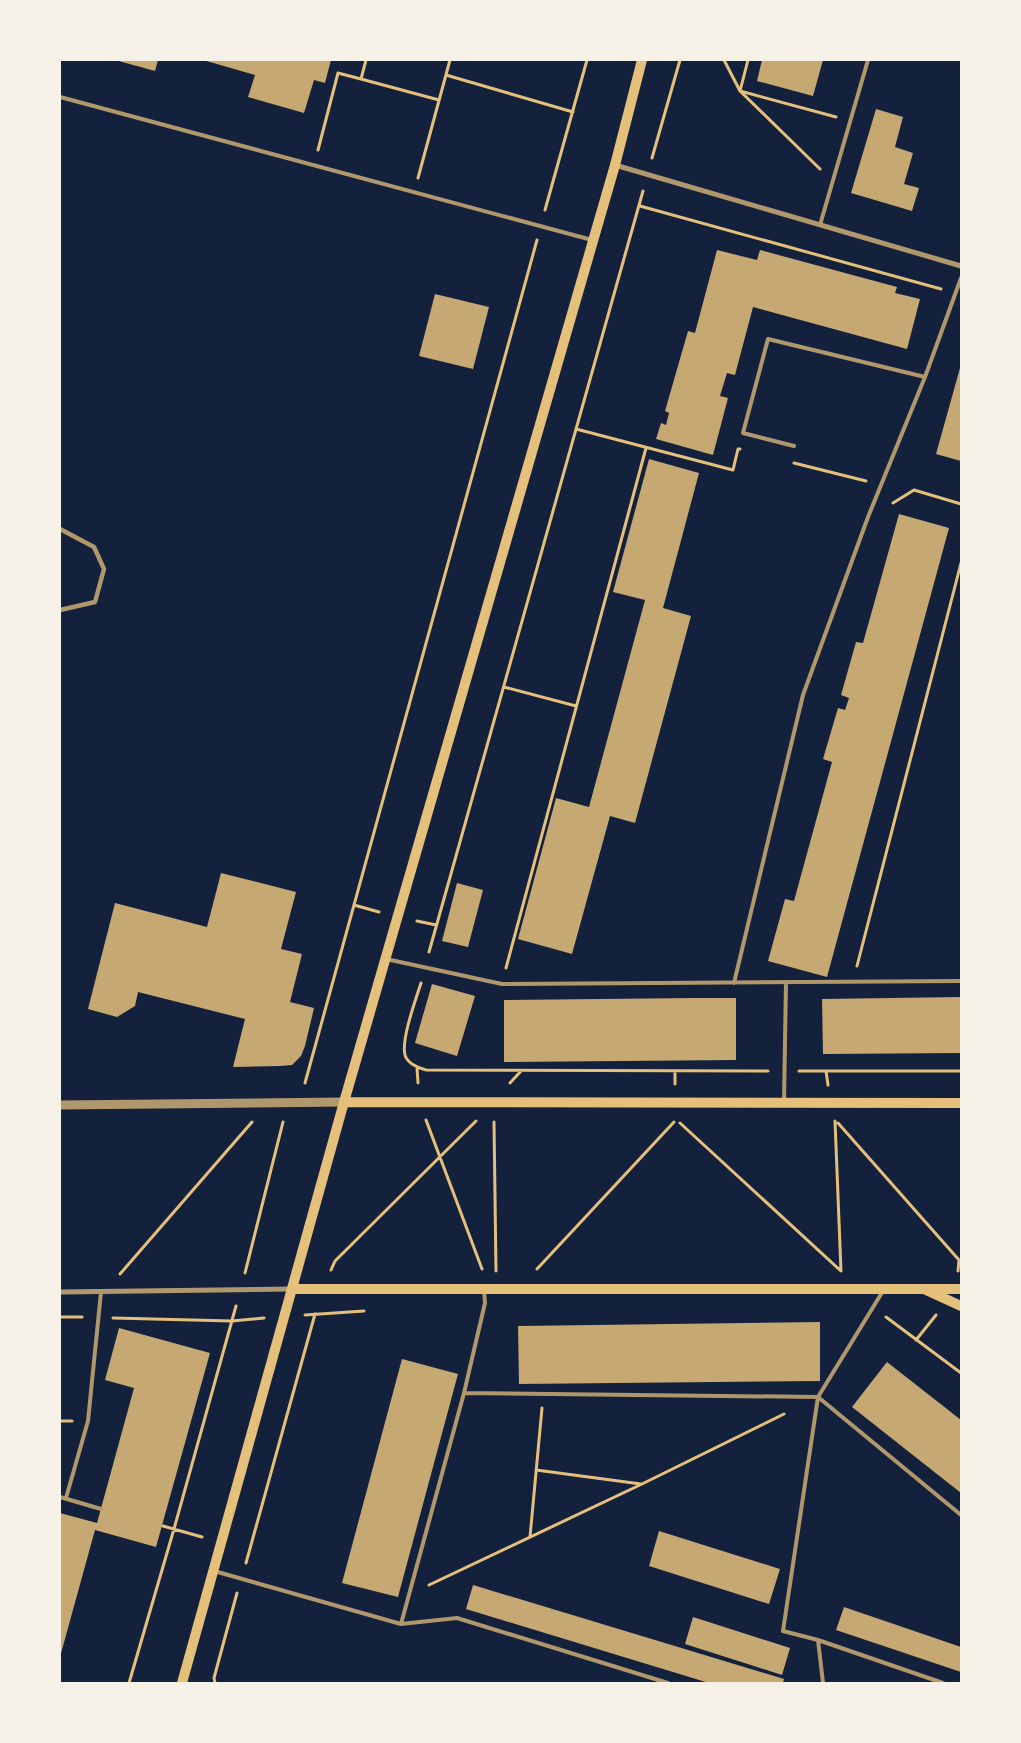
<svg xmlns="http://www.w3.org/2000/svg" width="1021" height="1743" font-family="'Nunito Sans',sans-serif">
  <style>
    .building { fill: #c6a872 }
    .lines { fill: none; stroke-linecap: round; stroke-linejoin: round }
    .path { stroke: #e5c07b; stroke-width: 3 }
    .service { stroke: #b1986c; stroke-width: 4 }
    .pedestrian { stroke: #b1986c; stroke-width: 4.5 }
    .minor { stroke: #b1986c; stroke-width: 5 }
    .tertiary { stroke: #b1986c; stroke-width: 9 }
    .secondary { stroke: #e5c07b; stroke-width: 10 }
  </style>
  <rect width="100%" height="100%" fill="#14213d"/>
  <path class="building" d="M115,60H158L155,71Z
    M203,60H331L325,83L314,80L304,113L248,97L255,75Z
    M762,60H823L813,96L757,81Z
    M876,109L903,117L895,147L913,153L904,184L919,188L912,211L851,193Z
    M717,250L757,260L760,250L897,287L895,293L920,299L907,349L753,307L735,375L727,373L720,396L728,398L713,455L656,439L661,423L666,425L669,413L665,411L688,331L695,333Z
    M435,294L489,307L473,369L419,356Z
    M960,368H961V461L936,454Z
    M649,459L699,473L663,608L691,616L635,823L610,816L572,954L518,939L556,798L589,807L645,600L613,592Z
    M899,514L949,528L827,977L768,961L785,899L794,901L832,762L823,759L838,708L845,710L849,698L841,695L856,642L863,643Z
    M221,873L296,892L281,949L302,954L290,1002L314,1008L305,1046L301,1056L292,1065L280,1066L233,1067L245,1019L138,992L135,1006L117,1017L88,1009L115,903L207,927Z
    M457,883L483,890L468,947L442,941Z
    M432,984L475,996L457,1056L415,1043Z
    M961,997V1053L823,1054L822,999Z
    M693,998H736V1060L504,1062V1000Z
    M820,1322V1381L519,1384L518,1326Z
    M119,1328L210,1353L156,1547L95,1530L60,1657V1513L97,1523L134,1388L105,1380Z
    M402,1359L458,1374L398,1597L342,1583Z
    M887,1362L961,1420V1493L852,1407Z
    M659,1531L780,1569L769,1604L649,1566Z
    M473,1585L784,1679L783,1683H709L466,1609Z
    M844,1607L961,1647V1672L836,1630Z
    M693,1617L790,1648L782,1675L685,1644Z"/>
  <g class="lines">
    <path class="path" d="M724,60L740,91L820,169
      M748,60L740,91L836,117
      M446,75L573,112
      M361,79L439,100
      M318,150L338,73L361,79L366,60
      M652,158L680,60
      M418,178L450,60
      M640,206L941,289
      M545,210L587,60
      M576,429L733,470L738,449H740
      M794,463L866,481
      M893,503L914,490L961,504
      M504,687L576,706
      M354,905L379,912
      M417,921L436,925
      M429,952L643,191
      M857,966L961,563
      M506,968L646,448
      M421,983C416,999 401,1039 405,1055C407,1063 418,1068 426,1070L768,1071
      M417,1068L418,1083
      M675,1071V1084
      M799,1071H961
      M826,1071L828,1085
      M305,1083L537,240
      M510,1083L521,1071
      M426,1120L482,1269
      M494,1122L496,1271
      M680,1123L841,1271L835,1121
      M838,1123L959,1260L958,1271
      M537,1269L674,1122
      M331,1270L335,1261L476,1121
      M245,1273L283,1122
      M120,1274L252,1122
      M305,1315L364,1311
      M60,1317H82
      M886,1317L961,1373
      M113,1318L232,1321L264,1318
      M916,1340L936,1315
      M60,1421H72
      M536,1470L641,1484
      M163,1526L202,1537
      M530,1537L542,1408
      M246,1563L315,1314
      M429,1585L642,1484L784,1414
      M129,1683L174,1529L236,1306
      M215,1683L214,1678L237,1593"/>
    <path class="service" d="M60,97L592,240
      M820,225L868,60
      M794,446L743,433L768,339L925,377
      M386,959L502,984L961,981
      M734,983L803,695L868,517L925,377L961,278
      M784,1102L786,982
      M883,1291L818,1397L783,1631L818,1640L943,1683
      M464,1393L485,1303L484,1290
      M60,1497L101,1509
      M66,1498L88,1421L101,1292
      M214,1571L401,1624L457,1618L668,1683
      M401,1624L464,1393L818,1397L961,1515
      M818,1640L823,1683"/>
    <path class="pedestrian" d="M60,529L94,547L104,569L95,602L60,610"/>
    <path class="minor" d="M615,165L961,266
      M60,1292L292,1289"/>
    <path class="tertiary" d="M60,1105L344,1102"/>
    <path class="secondary" d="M344,1102L961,1103
      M292,1289H961
      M926,1290L961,1306
      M182,1683L344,1102L615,165L642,60"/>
  </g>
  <rect width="1021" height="1743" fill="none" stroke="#f6f1e7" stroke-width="122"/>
</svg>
